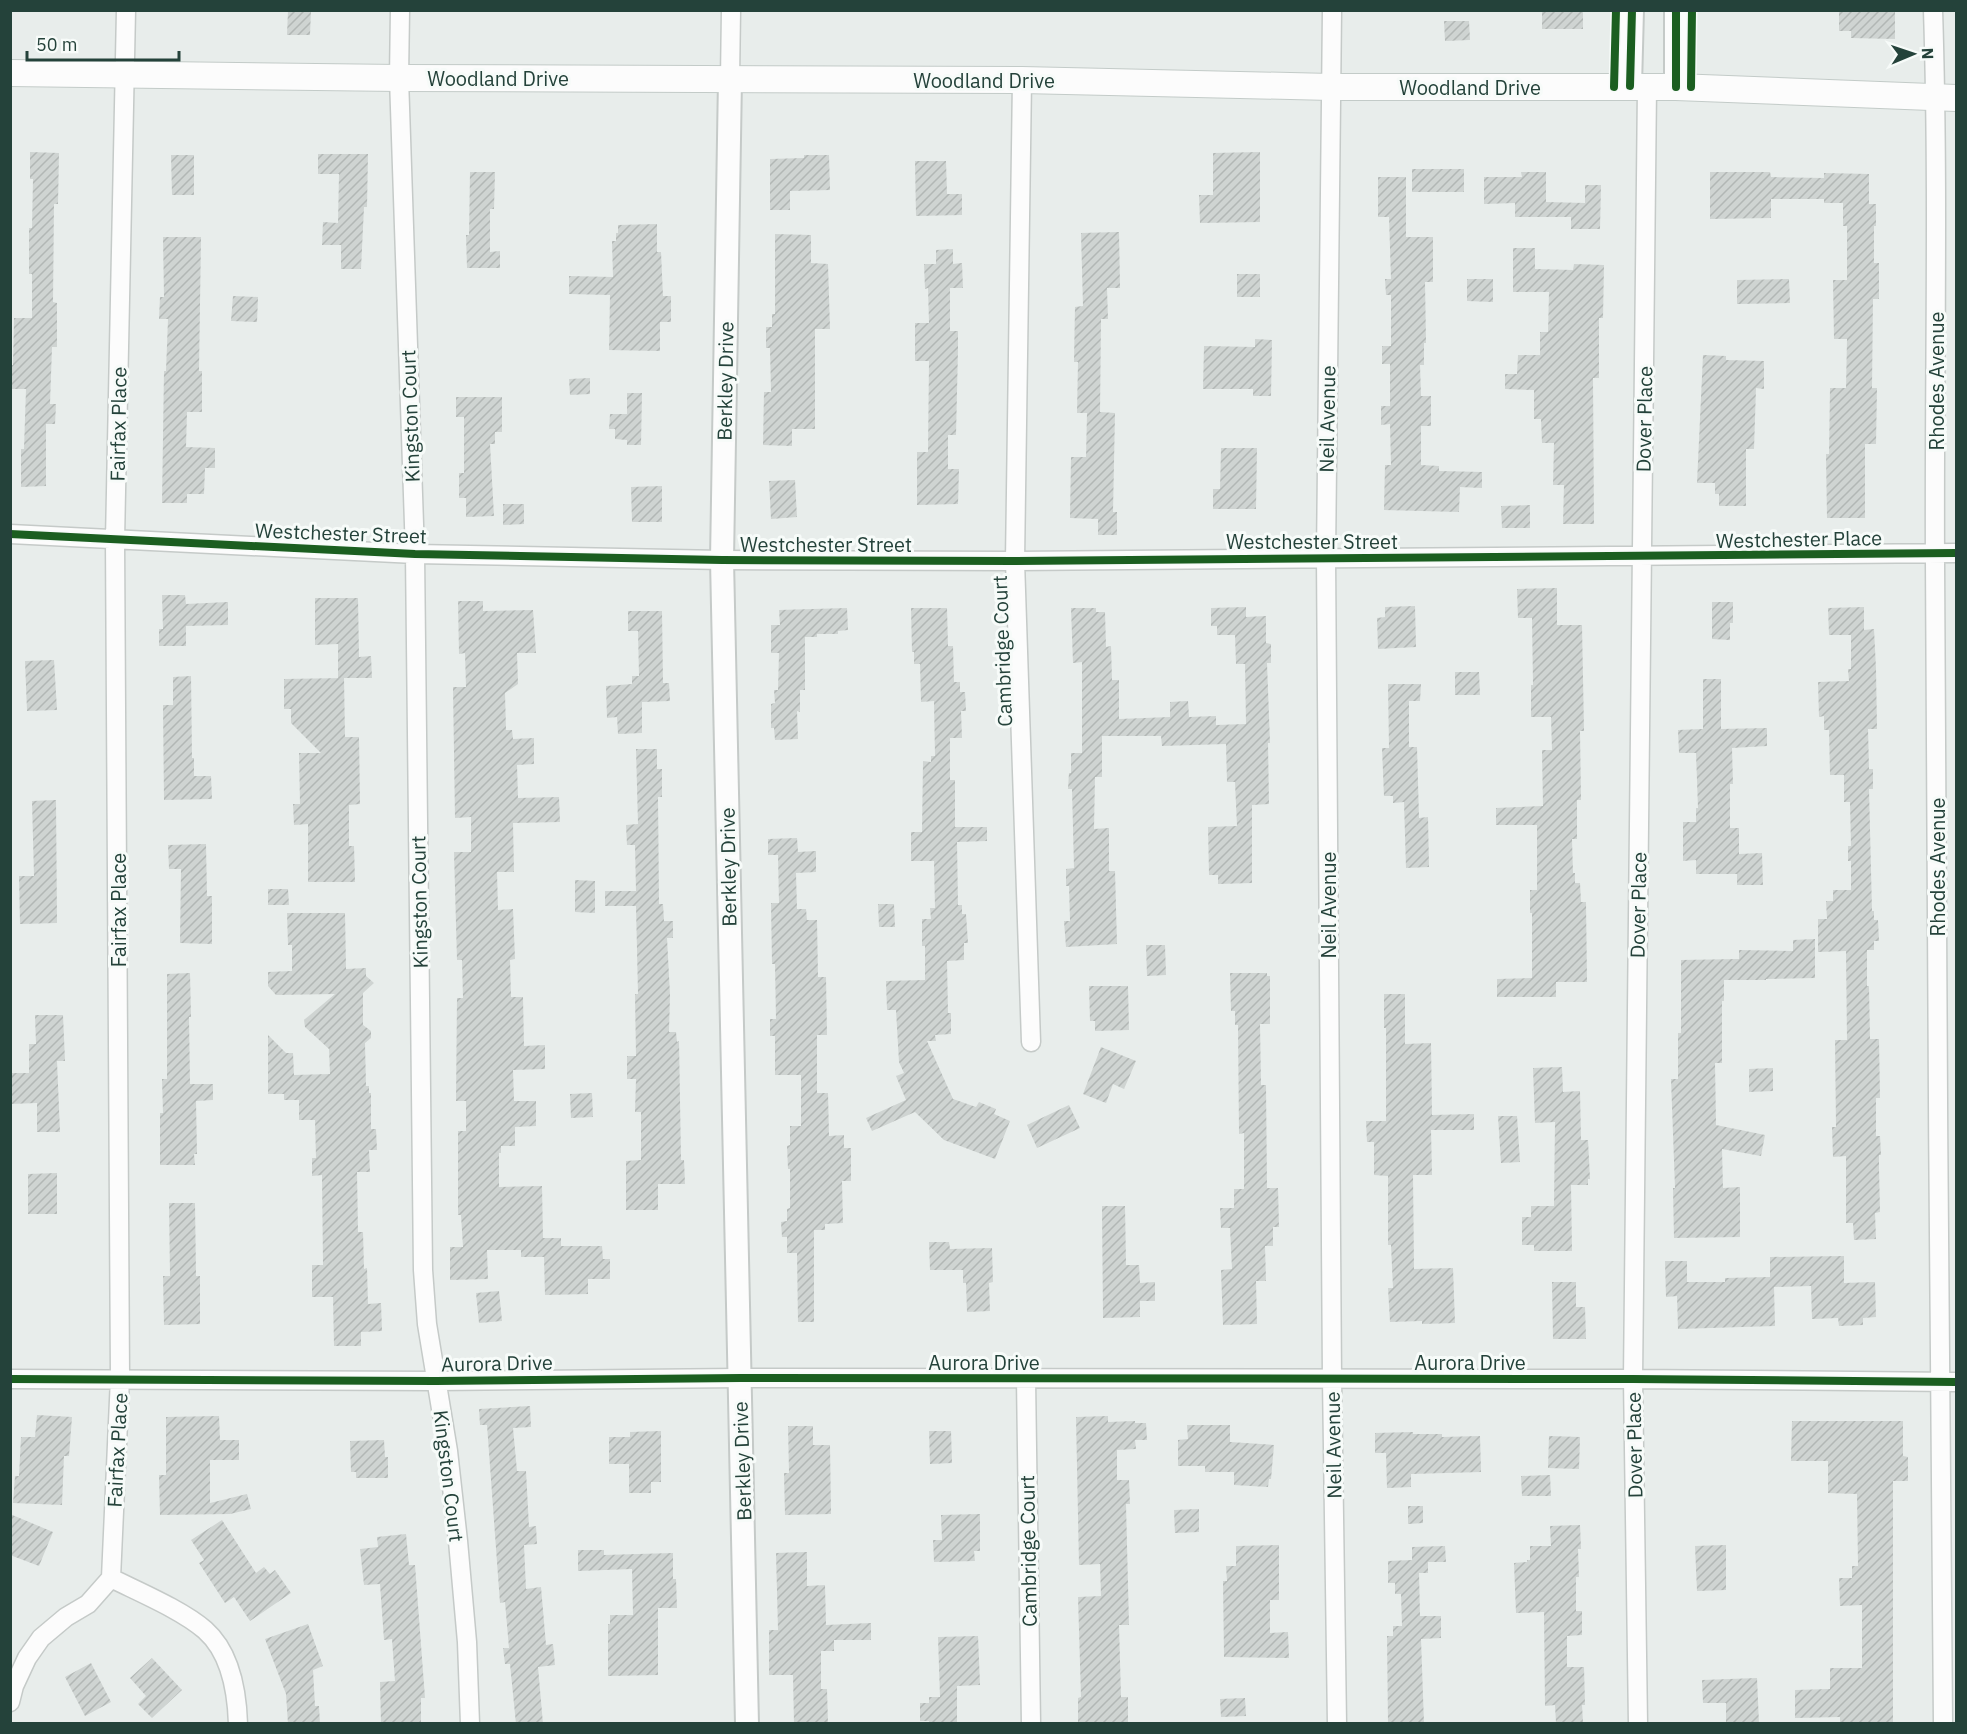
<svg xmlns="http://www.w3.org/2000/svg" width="1967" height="1734" font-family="'IBM Plex Sans',sans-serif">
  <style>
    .building { fill: url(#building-hatch) }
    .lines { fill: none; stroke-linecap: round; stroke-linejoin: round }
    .minor-casing { stroke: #c5cac8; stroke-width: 21 }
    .tertiary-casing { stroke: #c5cac8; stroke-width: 26 }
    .secondary-casing { stroke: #c3cbc8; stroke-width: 28 }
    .minor { stroke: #fcfcfc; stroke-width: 18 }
    .tertiary { stroke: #fcfcfc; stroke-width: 22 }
    .secondary { stroke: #fcfcfc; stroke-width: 26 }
    .cycleway-casing { stroke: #f7fbf9; stroke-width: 11 }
    .cycleway { stroke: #1b5e20; stroke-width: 8 }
    .labels { text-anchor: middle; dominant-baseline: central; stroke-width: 6; stroke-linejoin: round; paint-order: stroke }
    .street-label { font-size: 20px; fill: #24423a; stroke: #f7fbf9 }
  </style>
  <defs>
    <pattern id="building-hatch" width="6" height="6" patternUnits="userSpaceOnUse" patternTransform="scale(1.5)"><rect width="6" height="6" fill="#cfd4d2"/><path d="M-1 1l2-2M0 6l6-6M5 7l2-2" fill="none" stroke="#b2b7b5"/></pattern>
  </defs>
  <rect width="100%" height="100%" fill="#e8edeb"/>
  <path class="building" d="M288,10H311L310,35H287Z
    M1542,10H1583V29H1542Z
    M1839,10H1895V39L1851,38V31H1839Z
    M1444,21H1469L1470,40L1445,41Z
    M30,152L59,153L58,204H54L53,302L57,303V347H52L50,404H56L55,424H46V486L21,487V449H24L26,389H10V365H13L14,318H32V274H29V228H32L33,179H30Z
    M1260,152V222L1200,223L1199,195H1213V153Z
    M318,154H368L367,207H364L361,269H341V245H322L323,222L338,223L339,174H318Z
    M171,155H194V195H172Z
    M804,155H829L830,190L790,191V210H770V159L804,158Z
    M915,161H946L947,194H962V215L916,216Z
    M1412,169H1464V192H1412Z
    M470,172H495L494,209H490V252L500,251V268H467L466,235H469Z
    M1521,172H1546V202L1585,203V185H1601L1600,229H1571V217H1515V203L1484,204V177H1522Z
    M1710,172H1770L1771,177L1824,178V173L1869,174V204H1876V226H1874V263H1879V299H1873L1872,388H1877L1876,444H1865V518H1827L1826,454H1829L1830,388H1846L1847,339H1834L1833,280H1847V226H1843V203H1824V199H1771V218L1710,219Z
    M1378,177H1406V237H1433V282H1425L1426,343H1424V365H1420L1421,396H1431V426H1421V465L1439,466V471L1482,472V488L1460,487L1459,512L1384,510L1385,465H1391L1390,424L1381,425V406H1390V364H1382V346H1391V295H1386L1385,279H1391L1389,217H1378Z
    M657,224V252H661L663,296H671V322H660V351L609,350L610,295L569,294V276L613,277L612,241H616V233H618V225Z
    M1119,232L1120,288H1107L1108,319H1101L1100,412L1115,413L1113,512H1117V535H1098V519L1070,518L1071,457H1086L1087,413H1077L1078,362H1074L1075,307L1083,306L1081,233Z
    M775,234L811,235V263L828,264L830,329H815V429H792V446L763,445L764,392H771L770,348H766V327H772V314H775Z
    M163,237H201L199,371H202V412H187L186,447L215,448V468H205L204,494H187V503H162L164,371H166L168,319H159L160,297H164Z
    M1513,248H1535V269L1573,270L1574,264L1604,265L1603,318H1599V378H1593L1594,524H1563L1564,485H1553L1554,443H1542L1541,419H1534V390L1505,389V374H1517L1518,355H1540V332H1548L1549,292H1513Z
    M953,249V264L962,263L963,288H950V331H958V349L956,435H948V469H959L958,504L917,505V452H928L929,361H915V323H929L928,288L925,289L924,264H936V250Z
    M1237,274H1260V297H1237Z
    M1467,279H1493V302L1467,301Z
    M1789,279L1790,303L1737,304V280Z
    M233,296L258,297L257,322L231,321Z
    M1255,339L1272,340L1271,396H1253V389H1203L1204,346L1255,347Z
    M1703,355L1726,356V360L1764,361V389L1756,388L1754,449H1746V506H1719V494H1715V483H1697Z
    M590,378V394L570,395L569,379Z
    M627,393H642L641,445H627V440L615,439V429H609L610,414H627Z
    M456,397H502V432H495V444H490L494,516L466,517V498H459V473H464V417H456Z
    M1221,448H1257L1256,509H1213V489H1220Z
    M795,480L797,517L771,519L769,481Z
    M662,486V522H632L631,487Z
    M503,504H524V524L503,525Z
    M1530,505V528H1502L1501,506Z
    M1557,588V625H1582L1584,731H1580L1581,800H1577V839H1572L1573,873H1575V883H1580L1581,902H1586L1587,982H1556V997H1497V979L1532,978V913H1530V890H1537V825H1496V808L1543,806L1542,750H1552L1551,717H1531V685H1533L1532,618H1518L1517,589Z
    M162,595H185L186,604L228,602V625L186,626V646H159V629H163Z
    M315,598H358L359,657L371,656L372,678H338V644L315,645Z
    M458,601H483V611L533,610L536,653H517L518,684L505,693L506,730H512L513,739L534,738V764L517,765L518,798L559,797L560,822L513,823L514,872H497L498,910L513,909L515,959L510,960L511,997H523L524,1046L545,1045V1069L513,1070L514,1101H536V1126L515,1127V1146H501V1153H499V1187L542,1186L543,1238H561V1246H602L603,1259H610V1279H588V1294L545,1295L544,1257H521V1250H487L488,1279L450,1280V1247H463L461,1215H458V1131H466V1101H456L457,998H463L462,960H457L454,852H471V817L455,818L453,687H466L465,653L459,654Z
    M1712,602H1733V623H1730V640L1712,639Z
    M1415,606L1416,647L1378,649L1377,618L1385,617V607Z
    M1246,607V617L1266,616V643L1271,644V663H1267L1270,743H1268L1269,804L1252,805V883L1218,884V875H1209L1208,827L1237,826L1235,782H1227L1226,744L1162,746L1161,736H1102V777H1095L1094,829L1109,828V871H1115L1117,944L1066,947L1064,921H1070L1069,886H1066V869L1074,868L1072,789H1068L1069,773H1071V753H1082V662L1073,663L1071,608H1096V612H1105L1106,647L1111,646L1112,680H1119V719L1170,717V702L1188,701L1189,717L1216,716V725L1246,724L1245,664H1236L1235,635H1217V626H1211V608Z
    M1864,607V630L1874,629L1876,669L1877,729H1868L1869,769H1873V789H1869L1872,911H1874V920H1878L1879,941H1874V950H1867V986H1869L1870,1039H1879L1880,1098H1876V1136H1880L1881,1155H1879V1168L1880,1212L1875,1213L1876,1239L1854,1240L1853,1223H1846V1156L1833,1157L1832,1127H1836L1835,1040H1847L1846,951L1818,952V919H1827L1826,901H1833V890H1851V861H1848V846H1851L1850,802H1844V775H1830L1829,730H1824V716L1819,717L1818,682L1849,681L1848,669H1851V635H1829L1828,608Z
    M847,608L848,630L838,631V634H817V637H805V690H800V712L797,711L798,739L775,740L774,728H771V704L775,703L774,690H778L779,653H771V625H780L779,610Z
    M911,608H947L948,646H953L954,682H960V692H965L966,711H961L962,738H950V780H955V827H987V841L957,842L958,905H962V914H966L968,943H964V960L947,961L948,1013H951V1034L935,1035L936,1041H927L953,1099L976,1107L979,1102L996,1109L994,1114L1010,1121L995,1159L944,1140L915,1112L872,1131L866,1118L906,1100L896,1076L904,1073L899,1062L896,1010H887L886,981L925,980V946H922V919H931L930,908H935L934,861H911V832H922L923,761L931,762V756H935L934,701L921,702L920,664H914V652H912Z
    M628,611H662L663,683H669L670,701L642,702V733L618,734L617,717L607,718L606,686L632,684V676H639L638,631H628Z
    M54,660L57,710L27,711L25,661Z
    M1455,672H1479L1480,695H1455Z
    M191,676L192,758H194V776H211L212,799L164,800L163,705H173V677Z
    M344,678L345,737H359L360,804L349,805V846H354L355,882H308V824L294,825L293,804H300L299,753H321L291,723V709H284V679Z
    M1703,679H1721V729L1767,728V746L1732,748L1733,784H1730V828H1739V854L1762,853L1763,885H1737V874H1696V860L1683,861V822H1696V808H1698L1696,753H1679L1678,730L1703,729Z
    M1388,684H1421L1420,701H1409V747H1417L1419,818L1428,817L1429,867L1406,868L1404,802L1393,803V796H1384L1382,748H1389Z
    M636,749H657V769H662V797H658L659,904H663L664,921H673V938H667L670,995L669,1032H676L677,1042L679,1041L681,1160H684L685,1184H658V1210H626V1161L641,1160V1112H635L636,1079H627V1056H636L635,994H638L636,906H605V891H636L635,845H627L626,825L638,824Z
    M56,800L57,923L20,924L19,876H34L32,801Z
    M797,838L798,852L816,851V872L796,873L797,909H806L807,920H817L818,977H826L827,1035H817V1093H828L829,1136L844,1135V1148H851V1181H842L843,1223L825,1224V1230H814V1322H798L797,1253H787V1237H782L781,1222L787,1221V1209L790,1208V1169H788L787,1146L790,1145V1126H801V1075H775V1036H770V1019H776L775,964H772L771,903H779L778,855H768V839Z
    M206,844L207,896H212V944L180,943L181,869H169L168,845Z
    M575,880L595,881V913L575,912Z
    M268,889H288L289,905H268Z
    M878,904H894L895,927H879Z
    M287,913H345L346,969L366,968V976L374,983L363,993V1025L371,1031V1038L365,1043L366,1086H369V1093H371V1129H376L377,1150H369L370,1172H357L358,1232H363L364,1269L367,1268L368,1304L381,1303L382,1331L361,1332V1346H334L333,1297H312V1265H323L322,1175L312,1176V1158H316L315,1120H299V1100H284V1094H268V1035L286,1053H293L294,1075L330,1074L329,1049L305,1027L304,1020L335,994L276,995L268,986V972L292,971V945H288Z
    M1815,939V978L1766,979V980H1724V1001H1722V1063H1715L1716,1125L1765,1135L1761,1156L1722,1149L1723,1188L1740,1187V1237L1674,1238L1673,1188H1675L1671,1079H1678V1033H1681V960L1739,959V950L1793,951V940Z
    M1146,945H1165L1166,975L1147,976Z
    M190,973L191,1017H189L190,1084H213V1100L196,1101L197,1154H194L195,1165H160V1113H163L162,1079H167V974Z
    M1230,973H1267V976H1270V1024H1260L1261,1085H1266L1267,1188H1278L1279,1227H1273V1246H1265L1266,1281H1256L1257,1324L1223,1325L1221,1270L1232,1269L1230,1228H1221L1220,1208H1234V1189H1244V1133L1239,1134L1238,1025H1235V1011H1231Z
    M1089,986H1128L1129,1030L1095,1031V1021H1090Z
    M1384,994H1405V1044L1431,1043L1432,1115L1474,1114V1130H1431L1432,1175H1413L1414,1269L1453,1268L1455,1323L1422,1324V1321L1390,1322L1388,1288H1393L1391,1245H1388V1176L1374,1175V1142H1367L1366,1121H1386V1028H1384Z
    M35,1015H63L65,1061H57L60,1132H37V1103L10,1104V1073H29V1044H36Z
    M1101,1047L1136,1061L1124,1089L1113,1084L1106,1103L1083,1094Z
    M1562,1067L1563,1092L1580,1091L1581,1140H1588L1590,1179H1588V1185H1571L1572,1251H1534V1245H1522V1217H1531V1206H1554L1555,1122L1535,1123L1533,1068Z
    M1773,1068V1091L1749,1092V1069Z
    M592,1093L593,1117L571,1118L570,1094Z
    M1069,1105L1080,1128L1037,1148L1027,1125Z
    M1498,1116H1517L1520,1162L1501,1163Z
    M57,1173V1214H28V1174Z
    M169,1203H195L196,1276H200V1324L164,1325L163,1276H170Z
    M1102,1206H1125L1126,1265H1139L1140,1283L1155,1282V1301H1140V1317L1103,1318Z
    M929,1242H949L950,1249L992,1248L993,1282L989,1283L990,1311L967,1312L966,1283H963V1270H930Z
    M1844,1256V1283L1875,1282L1876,1317L1863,1318V1325L1839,1326L1838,1318L1812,1319L1811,1286L1774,1287L1775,1326L1678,1329L1677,1296L1666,1297L1665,1261H1687V1282H1725V1278L1770,1277V1257Z
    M1552,1282H1576V1307H1585L1586,1339H1553Z
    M499,1291L502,1321L479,1323L476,1293Z
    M530,1406L531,1427L513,1428L517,1471H526L529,1527L536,1526L537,1544L524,1545L526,1589L541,1587L546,1645L553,1644L555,1665L538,1667L543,1724H516L510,1664H505L503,1648H509L505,1602L500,1603L487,1425H480L479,1409Z
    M37,1415L72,1417L69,1456H64L62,1505L13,1503L15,1476H19L21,1437H35Z
    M219,1416L220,1440H239V1460H210V1503L247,1494L251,1509L230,1514L160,1515L159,1475H166V1417Z
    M1108,1416V1422L1135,1421V1423H1146L1147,1440H1135L1136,1449L1117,1450V1480H1129L1130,1504H1126L1129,1625H1119L1121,1697H1128V1724H1078V1698L1081,1697L1078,1597L1101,1596L1100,1564L1079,1565L1076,1417Z
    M1792,1421H1903V1456L1908,1457V1481H1893V1724H1840V1717L1795,1718V1690L1830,1689V1668H1862V1605L1840,1606L1839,1578H1852V1566H1858L1857,1494L1828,1493V1461H1791Z
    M1187,1425H1230V1442L1274,1445L1271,1479H1269L1268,1487L1234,1485V1472H1205V1466H1178V1440L1188,1439Z
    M788,1426H813V1445H830L831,1514L785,1515L784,1473H789Z
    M661,1431V1482H651V1493H629V1464H609V1437H630V1432Z
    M929,1431H951L952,1463L930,1464Z
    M1413,1432V1434H1442V1437L1480,1436L1481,1472L1411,1474V1487L1387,1488L1386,1453H1375V1433Z
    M1549,1436L1580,1437L1579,1469L1548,1468Z
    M384,1440L385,1457H388V1478H356V1472H351L350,1441Z
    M1550,1475L1551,1496H1522L1521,1476Z
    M1408,1506H1423V1523L1408,1524Z
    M1199,1509V1532L1175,1533L1174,1510Z
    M10,1514L53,1532L39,1566L10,1555Z
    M980,1514V1551H974L975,1561L934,1562L933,1540H942L941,1515Z
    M222,1520L256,1573L264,1567L270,1574L275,1570L291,1593L250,1621L234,1597L225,1603L199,1563L204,1560L191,1540Z
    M1580,1525L1581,1549H1578L1579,1577H1576V1611H1582V1635L1567,1636V1667H1584L1585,1705H1582L1583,1722L1556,1723L1555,1705L1545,1706L1544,1612L1516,1613L1514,1563L1527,1562V1560H1530V1546H1551L1550,1526Z
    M406,1534L409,1565H415L425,1698H421V1724H381L380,1682L395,1681L392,1639L384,1640L380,1584L364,1585L360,1549L378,1547L377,1537Z
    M1279,1545V1600H1270V1633L1288,1632L1289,1658L1224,1657L1223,1581H1227L1226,1566H1236V1546Z
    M1726,1545V1590L1697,1591L1695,1546Z
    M1445,1546L1446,1562H1428V1573H1419L1420,1616H1441V1638L1421,1639L1424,1724H1388L1387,1636H1393V1626H1402L1401,1594H1395V1583H1388V1561L1412,1560V1547Z
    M578,1550H604V1555L673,1553V1579H676L677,1608H658V1675L608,1676V1624H610V1615H633L632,1569L578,1571Z
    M807,1552V1586L825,1585L826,1625L871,1623V1640H834V1651H821V1689H827L828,1724H794L793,1675H769V1630H778L776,1553Z
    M308,1624L323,1666L313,1670L315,1706H319L320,1724H288L286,1694L265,1639Z
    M978,1636L980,1685L957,1686V1724H929V1721H920V1703H929V1697H940L938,1637Z
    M152,1658L182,1690L152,1718L138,1704L146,1696L130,1678Z
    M91,1663L111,1702L85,1716L65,1677Z
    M1757,1678L1759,1724H1726V1703H1703L1702,1680Z
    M1245,1698L1246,1716L1221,1717L1220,1699Z"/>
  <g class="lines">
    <g class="minor-casing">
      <path id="minor" d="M400,10L399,78L415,554L423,1270L427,1324L448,1451L458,1541L467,1642L470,1724
        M1332,10L1326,557L1332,1379L1337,1724
        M1933,10C1939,194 1934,378 1935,561C1937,949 1939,1336 1943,1724
        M730,79L731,10
        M1022,80L1015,561L1031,1042
        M10,534L415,554L722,560L1015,561L1956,553
        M10,1379L436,1381L740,1378L1633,1379L1956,1382
        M1026,1379L1031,1724
        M111,1578C139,1592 182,1610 205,1630C231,1653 237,1691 238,1724
        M10,1702L14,1686L27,1658L41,1638L66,1617L88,1604L111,1578L120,1378L115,540L126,10
        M1638,1724L1633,1379L1647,87"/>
    </g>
    <g class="tertiary-casing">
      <path id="tertiary" d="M1676,10V87
        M730,79L722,560L747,1724
        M1630,86L1632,10"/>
    </g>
    <g class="secondary-casing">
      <path id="secondary" d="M10,73L399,78L1022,80L1331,87H1676L1956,98"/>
    </g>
    <use href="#minor" class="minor"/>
    <use href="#tertiary" class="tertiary"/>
    <use href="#secondary" class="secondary"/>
    <g class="cycleway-casing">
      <path id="cycleway" d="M1676,10V87
        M1630,86L1632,10
        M1614,87L1616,10
        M1691,87L1692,10
        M10,534L415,554L722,560L1015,561L1956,553
        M10,1379L436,1381L740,1378L1633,1379L1956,1382"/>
    </g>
    <use href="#cycleway" class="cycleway"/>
  </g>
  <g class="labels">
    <g class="street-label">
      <text x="498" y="78">Woodland Drive</text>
      <text x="984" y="80">Woodland Drive</text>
      <text x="1470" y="87">Woodland Drive</text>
      <text transform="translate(725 381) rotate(-89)">Berkley Drive</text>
      <text transform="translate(1936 381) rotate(-90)">Rhodes Avenue</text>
      <text transform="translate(410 416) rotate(-92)">Kingston Court</text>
      <text transform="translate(1327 419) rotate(-89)">Neil Avenue</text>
      <text transform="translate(1644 419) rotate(-89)">Dover Place</text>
      <text transform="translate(118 424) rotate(-89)">Fairfax Place</text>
      <text transform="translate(341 533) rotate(2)">Westchester Street</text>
      <text transform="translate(1799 539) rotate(-1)">Westchester Place</text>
      <text x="1312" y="541">Westchester Street</text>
      <text x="826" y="544">Westchester Street</text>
      <text transform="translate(1002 651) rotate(-92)">Cambridge Court</text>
      <text transform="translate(728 867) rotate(-91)">Berkley Drive</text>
      <text transform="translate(1937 867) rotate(-90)">Rhodes Avenue</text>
      <text transform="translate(419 902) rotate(-91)">Kingston Court</text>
      <text transform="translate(1328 905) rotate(-90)">Neil Avenue</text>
      <text transform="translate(1638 905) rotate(-89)">Dover Place</text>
      <text transform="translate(118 910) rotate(-90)">Fairfax Place</text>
      <text x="984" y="1362">Aurora Drive</text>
      <text x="1470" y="1362">Aurora Drive</text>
      <text transform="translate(497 1363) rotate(-1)">Aurora Drive</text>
      <text transform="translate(1333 1445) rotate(-91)">Neil Avenue</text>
      <text transform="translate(1634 1445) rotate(-91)">Dover Place</text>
      <text transform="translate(117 1450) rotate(-87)">Fairfax Place</text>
      <text transform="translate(742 1461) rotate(-92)">Berkley Drive</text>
      <text transform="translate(449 1476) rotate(83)">Kingston Court</text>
      <text transform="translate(1028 1551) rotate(-91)">Cambridge Court</text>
    </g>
  </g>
  <rect width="1967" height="1734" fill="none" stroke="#24423a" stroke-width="24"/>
  <g transform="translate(1913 54) rotate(88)" stroke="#f7fbf9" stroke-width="4.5" paint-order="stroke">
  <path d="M0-4.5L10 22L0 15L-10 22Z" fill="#24423a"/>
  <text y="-9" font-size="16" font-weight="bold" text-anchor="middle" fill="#24423a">N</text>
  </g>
  <path d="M27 51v9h152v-9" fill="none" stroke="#24423a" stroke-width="3"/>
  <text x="36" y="51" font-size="18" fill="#24423a" stroke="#f7fbf9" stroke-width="4.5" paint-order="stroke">50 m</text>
</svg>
